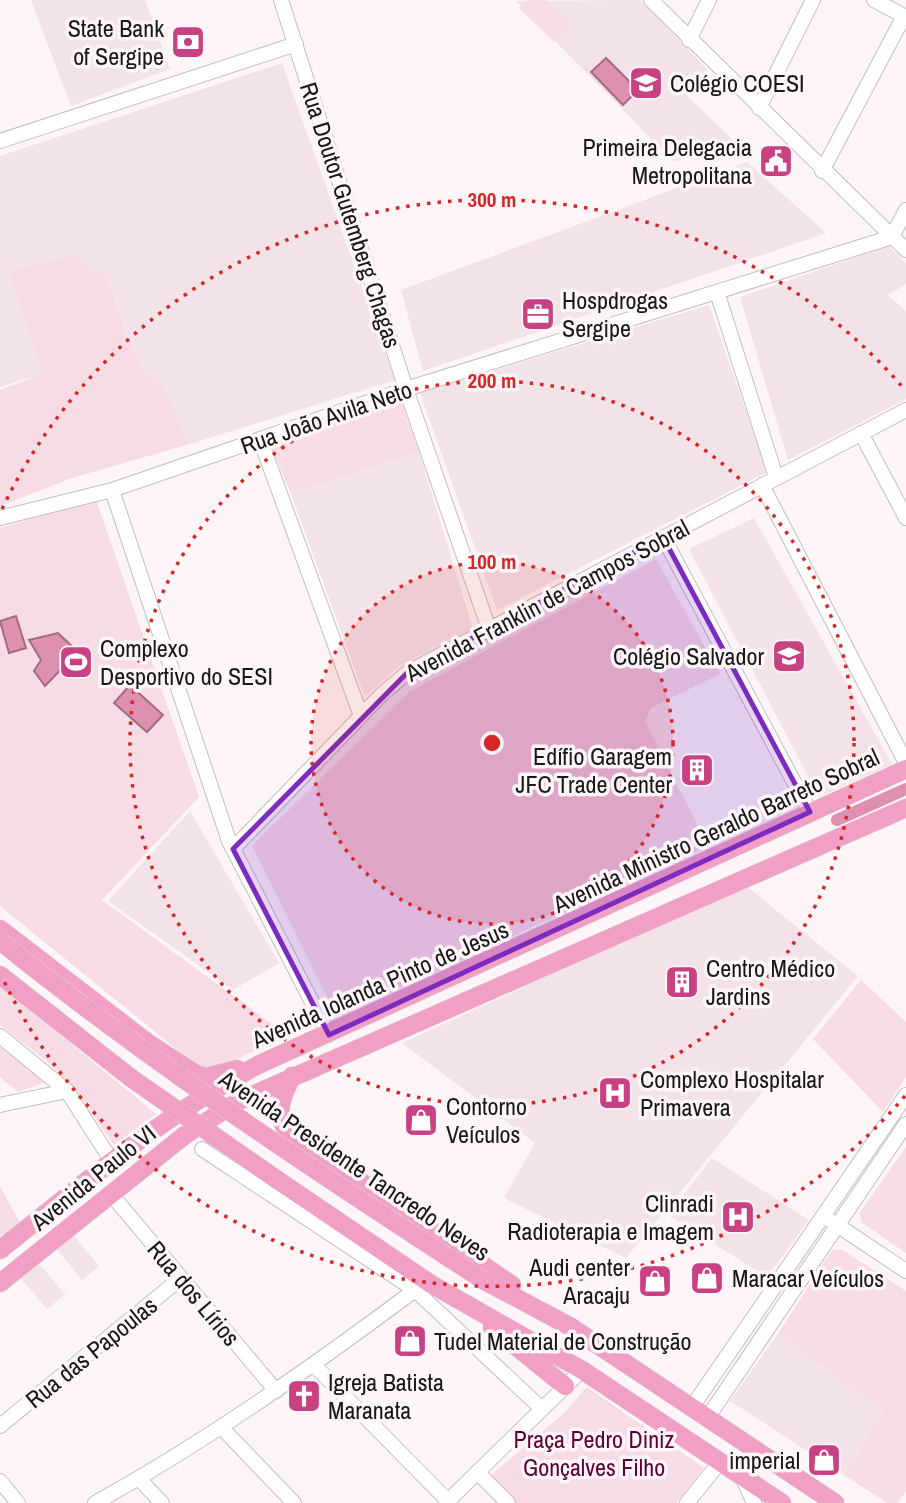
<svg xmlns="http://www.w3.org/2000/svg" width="906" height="1503" font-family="'Archivo Narrow',sans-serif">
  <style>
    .built { fill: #f3e3e9 }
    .green { fill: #f7dbe5 }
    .water { fill: #dd90b0; stroke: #a26b82; stroke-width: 2 }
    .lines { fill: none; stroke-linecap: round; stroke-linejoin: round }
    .canal { stroke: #dd90b0; stroke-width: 12 }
    .minor-casing { stroke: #c4bdc0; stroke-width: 16 }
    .major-casing { stroke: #d6d5d5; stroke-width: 19 }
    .minor { stroke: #fff; stroke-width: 14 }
    .major { stroke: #f19fc5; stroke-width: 18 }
    .major-bridge-casing { stroke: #d6d5d5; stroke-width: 19; stroke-linecap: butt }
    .major-bridge { stroke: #f19fc5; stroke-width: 18 }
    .marked { fill: #7b2cbf; fill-opacity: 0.2; stroke: #7b2cbf; stroke-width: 5; stroke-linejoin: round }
    .ring { fill: none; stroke: #d62828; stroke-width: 3.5; stroke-dasharray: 3.5 7 }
    .labels { text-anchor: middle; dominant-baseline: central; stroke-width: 7; stroke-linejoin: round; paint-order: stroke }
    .poi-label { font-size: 24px; fill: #191617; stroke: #fdf5f8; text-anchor: start }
    .street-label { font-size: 24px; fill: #191617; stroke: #fdf5f8 }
    .park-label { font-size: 24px; fill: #5d0036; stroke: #fdf5f8 }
    .centre { fill: #d62828; stroke: #fdf5f8; stroke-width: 3.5 }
    .ring-label { font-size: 21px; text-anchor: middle; font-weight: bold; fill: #d62828; stroke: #fdf5f8; stroke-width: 7; stroke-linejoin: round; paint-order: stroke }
  </style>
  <rect width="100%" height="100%" fill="#fdf5f8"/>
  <path class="built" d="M31,0H145L170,69L71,106Z
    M640,0L708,70L686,95L733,140L674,162L516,1Z
    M282,63L395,380L190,444L162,385L145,371L125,332L9,271L42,374L0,387V156Z
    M747,162L826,233L423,371L401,290Z
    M888,246L906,263V284L888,295L906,311V399L788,460L740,297Z
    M709,305L767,472L497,610L420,393Z
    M419,452L473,629L399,666L365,697L291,494Z
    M754,518L892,764L819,797L689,549Z
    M190,811L279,963L233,990L108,901Z
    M745,885L858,976L626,1258L504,1198L535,1143L402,1043Z
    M712,1158L809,1220L767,1277L668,1215Z
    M73,1235L99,1266L82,1280L57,1249Z
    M39,1264L65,1294L47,1309L20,1277Z
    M778,1334L883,1411L844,1475L730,1401Z"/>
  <path class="green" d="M527,0H546L571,25L554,42L519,8Z
    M72,255L108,280L125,332L145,371L162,385L190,444L75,477L0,506V390L42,374L8,271Z
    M400,398L419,452L291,494L270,444Z
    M96,500L199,797L102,900L288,1036L206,1073L0,906V528Z
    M656,559L720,674L651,708L645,721L708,846L337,1017L252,846L409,692Z
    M861,980L906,1022V1077L883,1112L813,1039Z
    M0,985L156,1114L114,1145L75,1089L48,1062L0,1025Z
    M0,1047L48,1081L18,1092L0,1077Z
    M906,1147V1253L861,1222L860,1212Z
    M0,1186L21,1225L0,1237Z
    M841,1249L906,1291V1491L897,1503H887L844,1475L883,1411L778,1334L832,1250Z
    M587,1387L704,1468L677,1503H514L489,1477L563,1414Z"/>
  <path class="water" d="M606,58L638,90L623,105L591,72Z
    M16,616L26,648L9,653L0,621Z
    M58,633L78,652L45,686L34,671L41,660L29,640Z
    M130,685L163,715L147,732L114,703Z"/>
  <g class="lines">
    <path class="canal" d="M837,820L906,789"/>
    <g class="minor-casing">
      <path id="minor" d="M281,0L406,389L489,629
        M651,0L906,250
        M874,0L906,17
        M689,40L709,0
        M759,108L813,0
        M0,141L296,44
        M822,171L904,16
        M717,292L776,477
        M861,433L906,518
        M260,439L361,716
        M762,485L906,763
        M112,490L229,841L329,1035
        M0,518L112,490L406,389L892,237L906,210
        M663,537L810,812
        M233,849L382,694L408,672L906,410
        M0,1036L67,1091L111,1160
        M0,1105L67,1091
        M202,1149L415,1290L542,1409
        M111,1194L276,1391
        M831,1221L906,1271
        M314,1365L448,1501
        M692,1407L906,1095
        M708,1417L906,1124
        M0,1426L181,1278
        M221,1427L294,1503
        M477,1472L508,1503
        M742,1477L754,1503
        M139,1479L162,1503
        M0,1481L18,1503
        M95,1503C207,1441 312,1367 415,1290
        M446,1503L582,1370
        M687,1503L720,1462"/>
    </g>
    <g class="major-casing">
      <path id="major" d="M0,929L148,1043L196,1074L206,1077L237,1069
        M0,975L131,1078
        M292,1076C283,1095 274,1112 287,1131L512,1285
        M279,1181L431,1284L582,1370L782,1503
        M0,1250C85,1182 161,1117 258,1065L906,769
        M483,1280L571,1327L835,1503
        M0,1283L185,1135L239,1101L906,808
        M492,1327L565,1386"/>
    </g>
    <use href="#minor" class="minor"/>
    <use href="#major" class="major"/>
    <g class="major-bridge-casing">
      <path id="major-bridge" d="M0,941C154,1065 318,1173 483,1280
        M131,1078L279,1181"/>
    </g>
    <use href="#major-bridge" class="major-bridge"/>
  </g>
  <path class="marked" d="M663,537L810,812L329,1035L233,849L408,672Z"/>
  <circle cx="492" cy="743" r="181" fill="#d62828" fill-opacity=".12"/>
  <g class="ring">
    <circle cx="492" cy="743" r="181"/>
    <circle cx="492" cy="743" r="362"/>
    <path d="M905 1096A543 543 0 0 1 2 977M2 509A543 543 0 0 1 905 390"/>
  </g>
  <defs>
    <g id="bank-square" transform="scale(1.75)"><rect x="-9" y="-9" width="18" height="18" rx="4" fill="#c74183" stroke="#fdf5f8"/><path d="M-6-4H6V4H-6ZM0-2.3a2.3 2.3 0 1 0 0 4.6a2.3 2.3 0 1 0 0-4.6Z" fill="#fff"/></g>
    <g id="school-square" transform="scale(1.75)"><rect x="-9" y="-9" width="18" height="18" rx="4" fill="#c74183" stroke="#fdf5f8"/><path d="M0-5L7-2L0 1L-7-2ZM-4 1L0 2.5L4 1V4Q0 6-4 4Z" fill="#fff"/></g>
    <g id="civic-square" transform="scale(1.75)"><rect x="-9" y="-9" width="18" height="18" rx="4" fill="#c74183" stroke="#fdf5f8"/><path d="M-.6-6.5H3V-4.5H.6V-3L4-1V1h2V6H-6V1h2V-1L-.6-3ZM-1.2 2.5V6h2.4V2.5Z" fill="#fff"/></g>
    <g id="office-square" transform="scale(1.75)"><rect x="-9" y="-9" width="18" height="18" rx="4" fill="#c74183" stroke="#fdf5f8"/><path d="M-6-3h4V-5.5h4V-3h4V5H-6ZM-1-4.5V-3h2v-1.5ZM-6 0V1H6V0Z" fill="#fff"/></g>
    <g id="stadium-square" transform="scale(1.75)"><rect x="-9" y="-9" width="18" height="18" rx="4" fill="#c74183" stroke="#fdf5f8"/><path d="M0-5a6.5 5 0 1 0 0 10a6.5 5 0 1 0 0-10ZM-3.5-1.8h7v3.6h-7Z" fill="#fff"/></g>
    <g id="building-square" transform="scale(1.75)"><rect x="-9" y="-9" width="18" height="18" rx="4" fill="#c74183" stroke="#fdf5f8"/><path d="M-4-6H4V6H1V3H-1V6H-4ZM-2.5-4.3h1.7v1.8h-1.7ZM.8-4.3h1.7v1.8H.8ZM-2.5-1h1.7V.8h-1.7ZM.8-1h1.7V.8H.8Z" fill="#fff"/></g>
    <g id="hospital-square" transform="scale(1.75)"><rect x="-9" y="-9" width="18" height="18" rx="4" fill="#c74183" stroke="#fdf5f8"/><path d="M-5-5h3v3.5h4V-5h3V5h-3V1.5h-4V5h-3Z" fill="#fff"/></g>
    <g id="shop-square" transform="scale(1.75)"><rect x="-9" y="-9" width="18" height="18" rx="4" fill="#c74183" stroke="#fdf5f8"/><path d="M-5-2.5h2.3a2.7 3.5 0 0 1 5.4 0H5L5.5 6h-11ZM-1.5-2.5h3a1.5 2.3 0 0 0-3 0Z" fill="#fff"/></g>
    <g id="church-square" transform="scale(1.75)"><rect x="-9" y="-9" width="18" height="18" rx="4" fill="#c74183" stroke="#fdf5f8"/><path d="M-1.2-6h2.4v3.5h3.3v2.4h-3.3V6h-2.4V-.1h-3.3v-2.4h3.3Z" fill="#fff"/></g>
  </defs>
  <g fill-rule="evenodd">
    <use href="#bank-square" x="188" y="42"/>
    <use href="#school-square" x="646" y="83"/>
    <use href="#civic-square" x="776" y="161"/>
    <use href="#office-square" x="538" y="314"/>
    <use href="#school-square" x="789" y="656"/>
    <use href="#stadium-square" x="76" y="662"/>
    <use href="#building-square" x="697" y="770"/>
    <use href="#building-square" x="682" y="982"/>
    <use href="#hospital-square" x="615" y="1093"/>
    <use href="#shop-square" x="421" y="1120"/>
    <use href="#hospital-square" x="738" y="1217"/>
    <use href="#shop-square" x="707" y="1278"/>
    <use href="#shop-square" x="655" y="1281"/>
    <use href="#shop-square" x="410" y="1341"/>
    <use href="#church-square" x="304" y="1396"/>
    <use href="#shop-square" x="824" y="1460"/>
  </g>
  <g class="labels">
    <g class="poi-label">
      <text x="164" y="28" text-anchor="end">State Bank<tspan x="164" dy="28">of Sergipe</tspan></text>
      <text x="670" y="83">Colégio COESI</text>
      <text x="752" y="147" text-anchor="end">Primeira Delegacia<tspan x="752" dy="28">Metropolitana</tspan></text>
      <text x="562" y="300">Hospdrogas<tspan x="562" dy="28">Sergipe</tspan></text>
      <text x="100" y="648">Complexo<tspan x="100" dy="28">Desportivo do SESI</tspan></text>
      <text x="764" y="656" text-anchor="end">Colégio Salvador</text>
      <text x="672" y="756" text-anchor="end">Edífio Garagem<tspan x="672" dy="28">JFC Trade Center</tspan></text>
      <text x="706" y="968">Centro Médico<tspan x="706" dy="28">Jardins</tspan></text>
      <text x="640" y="1079">Complexo Hospitalar<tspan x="640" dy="28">Primavera</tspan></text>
      <text x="446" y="1106">Contorno<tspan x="446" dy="28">Veículos</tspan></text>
      <text x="714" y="1203" text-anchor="end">Clinradi<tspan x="714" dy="28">Radioterapia e Imagem</tspan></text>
      <text x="630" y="1267" text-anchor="end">Audi center<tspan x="630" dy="28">Aracaju</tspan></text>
      <text x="732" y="1278">Maracar Veículos</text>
      <text x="434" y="1341">Tudel Material de Construção</text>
      <text x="328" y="1382">Igreja Batista<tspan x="328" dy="28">Maranata</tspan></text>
      <text x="800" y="1460" text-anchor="end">imperial</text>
    </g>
    <g class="street-label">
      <text transform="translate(351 215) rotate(72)">Rua Doutor Gutemberg Chagas</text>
      <text transform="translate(326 417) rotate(-19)">Rua João Avila Neto</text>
      <text transform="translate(547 600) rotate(-28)">Avenida Franklin de Campos Sobral</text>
      <text transform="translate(716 830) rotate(-25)">Avenida Ministro Geraldo Barreto Sobral</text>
      <text transform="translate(380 984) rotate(-24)">Avenida Iolanda Pinto de Jesus</text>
      <text transform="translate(355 1165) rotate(34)">Avenida Presidente Tancredo Neves</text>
      <text transform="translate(93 1177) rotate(-39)">Avenida Paulo VI</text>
      <text transform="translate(194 1293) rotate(50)">Rua dos Lírios</text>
      <text transform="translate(91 1352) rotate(-39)">Rua das Papoulas</text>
    </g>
    <g class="park-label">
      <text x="594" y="1439">Praça Pedro Diniz<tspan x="594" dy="28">Gonçalves Filho</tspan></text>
    </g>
  </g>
  <circle cx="492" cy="743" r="10" class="centre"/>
  <g class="ring-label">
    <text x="492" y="207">300 m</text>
    <text x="492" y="388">200 m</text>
    <text x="492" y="569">100 m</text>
  </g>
</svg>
